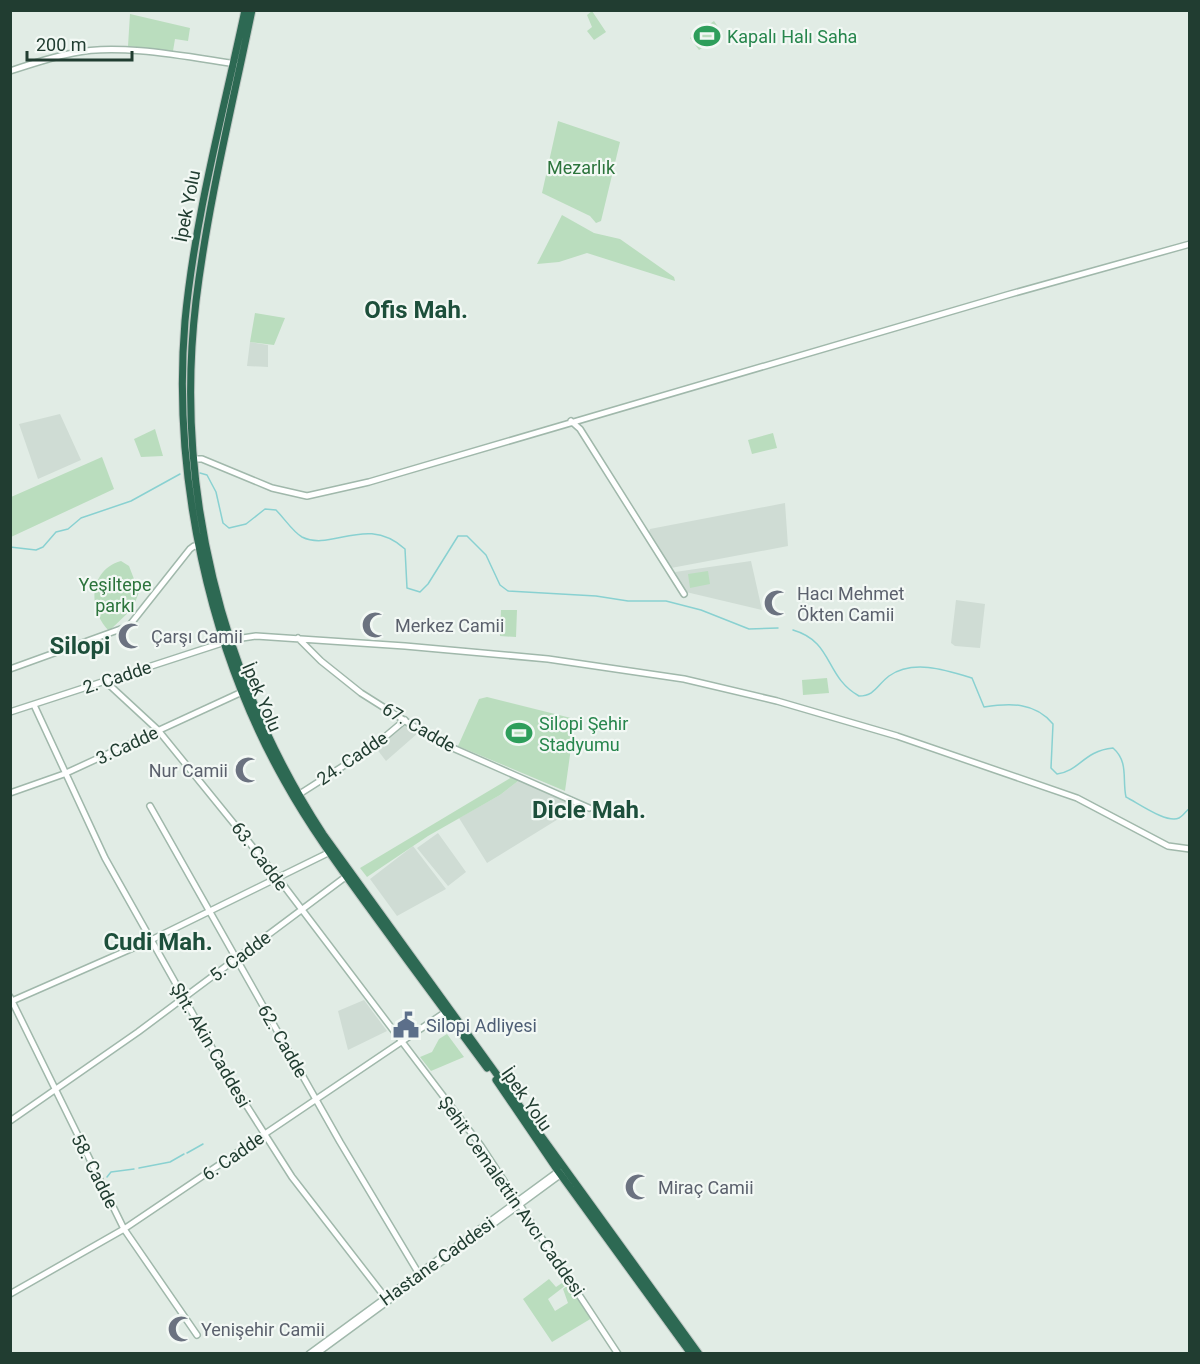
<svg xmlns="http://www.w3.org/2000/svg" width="1200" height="1364" font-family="Roboto,sans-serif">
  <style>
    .built { fill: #cfdcd4 }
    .green { fill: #baddbe }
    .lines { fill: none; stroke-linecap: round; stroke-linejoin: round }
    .stream { stroke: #89d1d1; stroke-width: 1.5 }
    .secondary-casing { stroke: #a0b8ab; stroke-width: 8 }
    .highway-casing { stroke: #c1c9c5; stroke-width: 9 }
    .secondary { stroke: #fff; stroke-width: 5 }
    .highway { stroke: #2d6953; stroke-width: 7 }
    .labels { text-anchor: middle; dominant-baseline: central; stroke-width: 4.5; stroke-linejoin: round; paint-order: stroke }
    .leisure-label { font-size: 18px; fill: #27864d; stroke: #f2f8f4; text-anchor: start }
    .park-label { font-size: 18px; fill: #2c743c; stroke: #f2f8f4 }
    .street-label { font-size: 18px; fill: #213d31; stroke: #f2f8f4 }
    .worship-label { font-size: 18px; fill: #5b616d; stroke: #f2f8f4; text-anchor: start }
    .service-label { font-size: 18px; fill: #4e5e75; stroke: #f2f8f4; text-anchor: start }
    .district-label { font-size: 24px; font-weight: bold; fill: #1d4f3b; stroke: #f2f8f4 }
  </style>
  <rect width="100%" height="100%" fill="#e1ece5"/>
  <path class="built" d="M250,342L268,345V367L247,366Z
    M60,414L81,460L38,479L19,424Z
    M785,503L788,546L671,568L649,532L650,529Z
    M751,561L762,610L686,592L675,572Z
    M956,600L985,604L980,648L955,646L951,643Z
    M403,724L418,733L386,761L376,748Z
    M522,778L581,805L487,863L459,818L500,795Z
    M438,833L466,872L448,886L417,848Z
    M413,846L446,889L397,916L370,879Z
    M364,1000L387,1031L348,1050L338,1011Z"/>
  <path class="green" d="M592,11L606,32L594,40L587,31L592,27L587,15Z
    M130,14L190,28L188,41L175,39L173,51L128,46Z
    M714,21L723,34L699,50L690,38Z
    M558,121L620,142L601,221L596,223L590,216L542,193Z
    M562,215L594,233L620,239L674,277L675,281L587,253L559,262L537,264Z
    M255,313L285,318L274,345L250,342Z
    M155,429L163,456L141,457L134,439Z
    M773,433L777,448L752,454L748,440Z
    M102,457L114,489L11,537V497Z
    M121,561L129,566L139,592L133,608L109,631C87,609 89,570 121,561Z
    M708,571L710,584L690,588L688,574Z
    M501,610H517L516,637L500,636Z
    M827,678L829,693L803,695L802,680Z
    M487,697L575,719L565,791L458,746L479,699Z
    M512,777L522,778L500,795L428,836L367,877L360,868Z
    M447,1034L464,1057L431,1071L420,1057L432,1052L439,1039Z
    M549,1279L556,1287L568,1279L570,1282L548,1299L555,1311L568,1303L563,1289L571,1283L592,1318L552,1342L523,1299Z"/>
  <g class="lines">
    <path class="stream" d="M200,473L207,475L216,492L223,523L229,528L246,524L265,509L276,510C284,518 293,532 302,537C332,552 366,514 405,549L407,588L420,592L428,584L458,536H467L486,555L500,585L508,591L596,596L628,601H666L701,610L749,629L778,628
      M10,547L36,550L43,547L56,532L68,529L81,518L131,501L180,474
      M793,630C834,642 824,676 859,696C875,696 877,685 889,676C913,659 946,670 972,678L984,707C1010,703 1035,702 1053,724L1051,768L1057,774C1080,771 1083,751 1113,748C1129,762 1122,779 1126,797C1138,803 1167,824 1179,818C1183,816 1186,811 1190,808
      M187,1153L203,1144
      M139,1168L170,1162L184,1154
      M107,1177L111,1172L134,1169"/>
    <g class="secondary-casing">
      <path id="secondary" d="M10,71C31,64 52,57 73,53C120,43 188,57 236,64
        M571,421L580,429L684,594
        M194,459H202L272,488L307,496L369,482L1007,295L1190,244
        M298,638L321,661L361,693L437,741L589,808
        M229,640L256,636L405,646L548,659L684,679L777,701L897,736L1077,798L1168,846L1190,849
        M10,669L129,626L190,549L194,546L206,547
        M105,681L158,730L278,878L481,1146L618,1354
        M34,705L105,858L229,1078L292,1177L388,1301
        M10,712L225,642
        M10,793L64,774L242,692
        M298,795L373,747L405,720
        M150,806L340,1142L419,1274
        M10,997L124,1229L197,1335
        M12,1001L151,940L330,852
        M10,1121L138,1032L348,875
        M10,1294L124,1229L447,1011
        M309,1354L560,1170
        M316,1354L564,1172"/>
    </g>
    <g class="highway-casing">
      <path id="highway" d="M245,10C223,114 195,216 185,321C172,475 209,648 285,782C311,829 343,872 375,916C412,967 450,1018 487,1068
        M252,10C232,107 208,203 196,301C174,487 221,677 323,834L699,1354
        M496,1080L558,1171L691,1354"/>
    </g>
    <use href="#secondary" class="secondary"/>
    <use href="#highway" class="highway"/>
  </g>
  <defs>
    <g id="stadium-bare" transform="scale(2.07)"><path d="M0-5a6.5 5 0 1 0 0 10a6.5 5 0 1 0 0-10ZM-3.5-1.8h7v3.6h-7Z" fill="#2e9e5b" stroke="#f2f8f4" stroke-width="2.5" paint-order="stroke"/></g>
    <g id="mosque-bare" transform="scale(2.07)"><path d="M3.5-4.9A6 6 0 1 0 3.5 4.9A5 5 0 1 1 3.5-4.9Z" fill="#6b7280" stroke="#f2f8f4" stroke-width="2.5" paint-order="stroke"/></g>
    <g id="civic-bare" transform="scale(2.07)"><path d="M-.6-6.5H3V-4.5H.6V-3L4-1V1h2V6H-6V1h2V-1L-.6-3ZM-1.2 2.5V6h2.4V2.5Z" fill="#5c6f8a" stroke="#f2f8f4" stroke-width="2.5" paint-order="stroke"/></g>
  </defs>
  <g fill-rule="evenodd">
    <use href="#stadium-bare" x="707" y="36"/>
    <use href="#mosque-bare" x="777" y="603"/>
    <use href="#mosque-bare" x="375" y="625"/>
    <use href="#mosque-bare" x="131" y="636"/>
    <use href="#stadium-bare" x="519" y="733"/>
    <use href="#mosque-bare" x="248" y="770"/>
    <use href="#civic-bare" x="406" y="1025"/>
    <use href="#mosque-bare" x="638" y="1187"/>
    <use href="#mosque-bare" x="181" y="1329"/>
  </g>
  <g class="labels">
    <g class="leisure-label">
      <text x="727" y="36">Kapalı Halı Saha</text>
      <text x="539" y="723">Silopi Şehir<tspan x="539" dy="21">Stadyumu</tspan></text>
    </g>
    <g class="park-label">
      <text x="581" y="167">Mezarlık</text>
      <text x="115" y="584">Yeşiltepe<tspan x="115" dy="21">parkı</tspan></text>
    </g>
    <g class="street-label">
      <text transform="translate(187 206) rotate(-79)">İpek Yolu</text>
      <text transform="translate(117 677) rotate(-18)">2. Cadde</text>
      <text transform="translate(262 697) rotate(67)">İpek Yolu</text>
      <text transform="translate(419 727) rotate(30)">67. Cadde</text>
      <text transform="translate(127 745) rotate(-25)">3.Cadde</text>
      <text transform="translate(352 758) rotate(-34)">24. Cadde</text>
      <text transform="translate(260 856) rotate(53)">63. Cadde</text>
      <text transform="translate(240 956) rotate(-37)">5. Cadde</text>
      <text transform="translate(283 1041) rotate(60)">62. Cadde</text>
      <text transform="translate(211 1045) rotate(60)">Şht. Akin Caddesi</text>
      <text transform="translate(527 1099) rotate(55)">İpek Yolu</text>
      <text transform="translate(233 1156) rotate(-35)">6. Cadde</text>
      <text transform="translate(95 1171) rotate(63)">58. Cadde</text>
      <text transform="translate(512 1196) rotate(55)">Şehit Cemalettin Avcı Caddesi</text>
      <text transform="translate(437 1261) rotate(-36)">Hastane Caddesi</text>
    </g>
    <g class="worship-label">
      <text x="797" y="593">Hacı Mehmet<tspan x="797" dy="21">Ökten Camii</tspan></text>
      <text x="395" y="625">Merkez Camii</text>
      <text x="151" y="636">Çarşı Camii</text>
      <text x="228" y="770" text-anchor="end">Nur Camii</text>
      <text x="658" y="1187">Miraç Camii</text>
      <text x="201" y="1329">Yenişehir Camii</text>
    </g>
    <g class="service-label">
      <text x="426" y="1025">Silopi Adliyesi</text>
    </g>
    <g class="district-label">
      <text x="416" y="310">Ofis Mah.</text>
      <text x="80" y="646">Silopi</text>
      <text x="589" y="810">Dicle Mah.</text>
      <text x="158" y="942">Cudi Mah.</text>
    </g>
  </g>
  <rect width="1200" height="1364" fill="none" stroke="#213d31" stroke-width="24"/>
  <path d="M27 51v9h105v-9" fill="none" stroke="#213d31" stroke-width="3"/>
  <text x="36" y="51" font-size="18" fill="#213d31" stroke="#f2f8f4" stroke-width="4.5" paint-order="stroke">200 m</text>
</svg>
